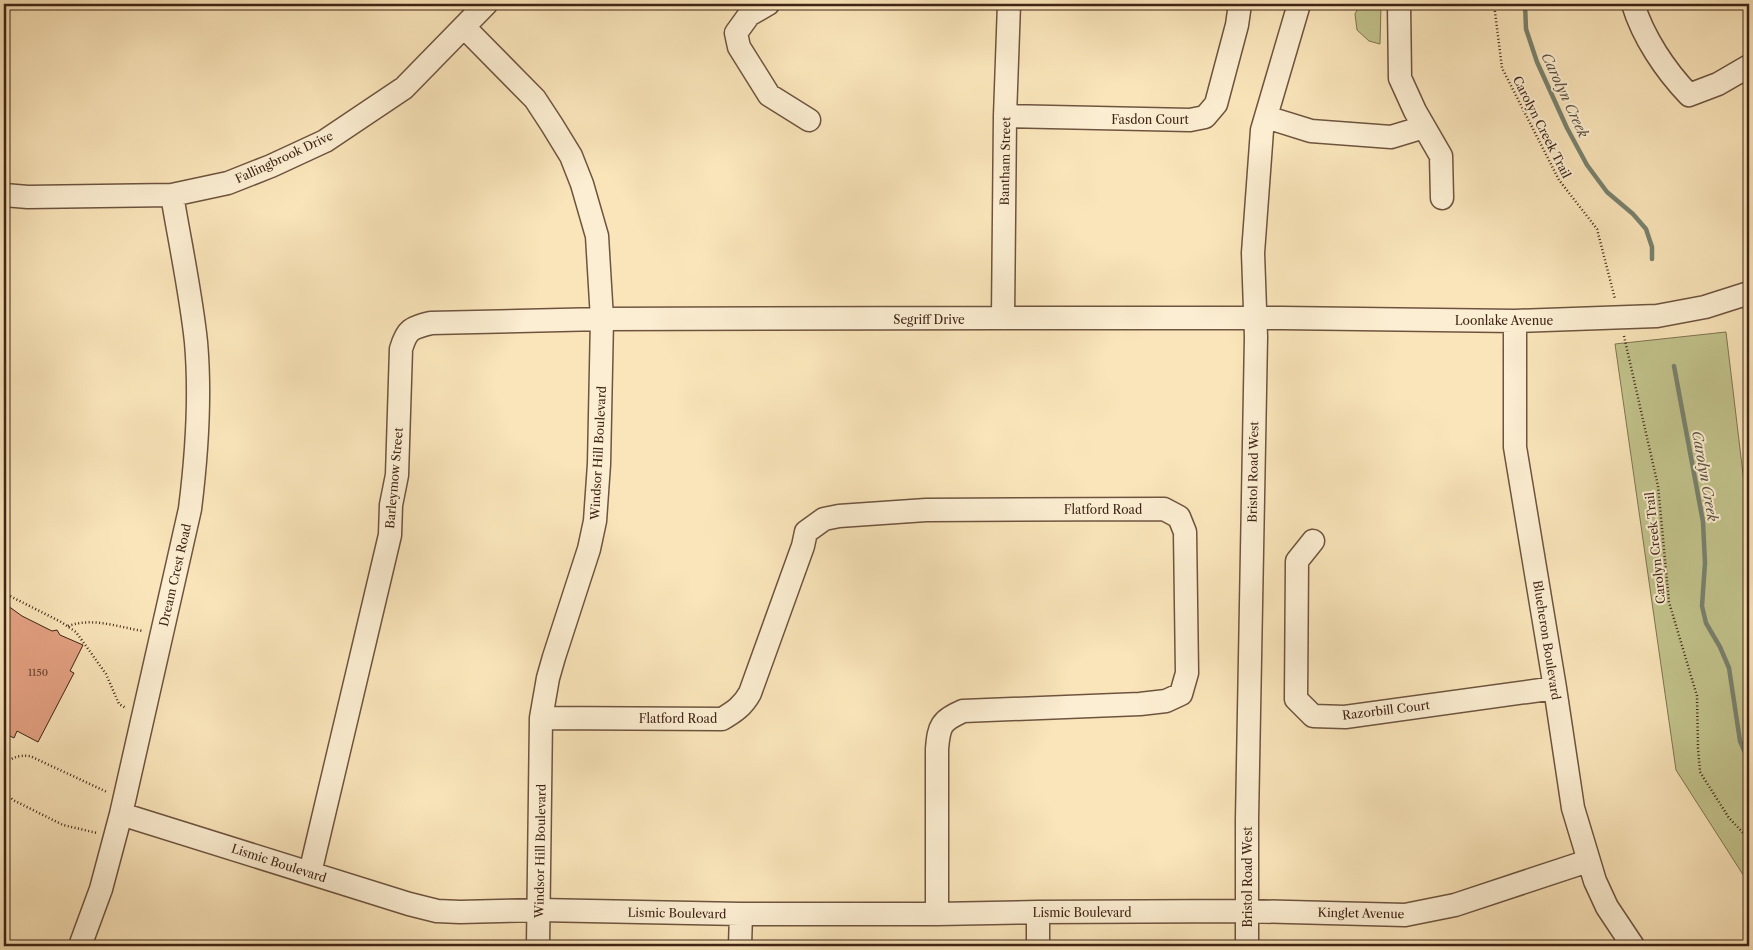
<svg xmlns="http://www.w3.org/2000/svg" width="1753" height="950" font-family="'Libre Caslon Text',serif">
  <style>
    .green { fill: #c2c38c; stroke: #807451 }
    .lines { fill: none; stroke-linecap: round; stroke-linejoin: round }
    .stream { stroke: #79826f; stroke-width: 4.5 }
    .building { fill: #e4a283; stroke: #3f2416 }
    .minor-casing { stroke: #6e543f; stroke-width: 25 }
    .path { stroke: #3f2416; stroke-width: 2.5; stroke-dasharray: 1 2.5; stroke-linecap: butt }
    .minor { stroke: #fceed2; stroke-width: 22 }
    .labels { text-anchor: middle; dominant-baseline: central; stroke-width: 4; stroke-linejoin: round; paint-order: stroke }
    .number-label { font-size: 10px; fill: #684431 }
    .street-label { font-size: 12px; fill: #3f2416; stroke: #fceed2 }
    .water-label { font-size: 14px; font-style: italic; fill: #5c5342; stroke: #fceed2 }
  </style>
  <rect width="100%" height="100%" fill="#fae5ba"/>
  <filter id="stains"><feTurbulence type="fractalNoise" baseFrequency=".004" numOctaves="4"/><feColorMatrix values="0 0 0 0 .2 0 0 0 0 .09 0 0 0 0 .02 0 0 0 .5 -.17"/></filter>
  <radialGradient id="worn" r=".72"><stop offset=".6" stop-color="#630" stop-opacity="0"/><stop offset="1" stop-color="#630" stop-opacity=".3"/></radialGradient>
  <path class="green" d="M1360,4H1381L1380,44L1369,41L1357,30L1355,14Z
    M1726,332L1749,524V884L1676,770L1615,344Z"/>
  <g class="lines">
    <path class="stream" d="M1525,4L1526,29L1537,62L1567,128L1587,165L1607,192L1633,214L1646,229L1652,247V259
      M1674,366L1703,522L1705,563L1702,606L1706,623L1720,647L1729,668L1740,741L1749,762"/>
  </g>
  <path class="building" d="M4,603L22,616L52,631L57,630L60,635L83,645L70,671L74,673L38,742L17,731L14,738L4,733Z"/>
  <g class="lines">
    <g class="minor-casing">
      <path id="minor" d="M768,4L749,15L736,33L739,47L769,95L809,120
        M1399,4L1400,78L1415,111L1441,156L1442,198
        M1633,4C1643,37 1665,70 1689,95L1718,84L1749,66
        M464,27L535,99L552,125L571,156L582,184L597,236L602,319L599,464L595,521L589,549L554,657L548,678L541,718L538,946
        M1005,116L1190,120L1205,117L1216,104L1237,25L1240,4
        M1266,117L1311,131L1391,137L1424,127
        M4,195L28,197L172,195L228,183L271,166L325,141L404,88L486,4
        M1003,318L1005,116L1009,4
        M1515,321V447L1555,688L1573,808L1595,881L1607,907L1633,946
        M1313,541L1297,561L1296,699L1313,716L1345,717L1555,688
        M541,718L722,719C734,712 743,706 750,693L803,546L806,532L824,519L839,516L926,510L1164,509L1179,517L1185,532L1187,673L1181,694L1166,701L1140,704L963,711C941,721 939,725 937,749V914
        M121,814L409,904L437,911L460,912L539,910L741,914H937L1038,912L1247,911L1405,915L1455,905L1588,861
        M310,873L390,535L391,505L397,475L401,349C407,329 411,328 431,323L602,319L1003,318H1282L1515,321L1657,316L1705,307L1749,293
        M80,946L101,889L121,814L190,509C197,453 201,399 196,342C191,294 180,243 172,195
        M740,946L741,914
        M1038,946V912
        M1247,946V819L1256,337L1253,253L1262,130L1299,4"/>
    </g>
    <path class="path" d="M1494,4L1502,68L1559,180L1597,229L1615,299
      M1624,336L1658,486L1669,602L1697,696L1698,748L1700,772L1729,818L1749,839
      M4,593L61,622L76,632L106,674L119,704L126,708
      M68,626C94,617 117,627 143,631
      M4,766C11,757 19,755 30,756L107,792
      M4,791L13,800L63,825L97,833"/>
    <use href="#minor" class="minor"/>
  </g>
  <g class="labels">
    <g class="number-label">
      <text x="38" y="672">1150</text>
    </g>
    <g class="street-label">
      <text x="1150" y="119">Fasdon Court</text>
      <text transform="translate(1542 127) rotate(63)">Carolyn Creek Trail</text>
      <text transform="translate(284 157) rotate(-25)">Fallingbrook Drive</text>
      <text transform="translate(1005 161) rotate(-89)">Bantham Street</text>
      <text x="929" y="319">Segriff Drive</text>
      <text x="1504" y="320">Loonlake Avenue</text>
      <text transform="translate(598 453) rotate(-87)">Windsor Hill Boulevard</text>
      <text transform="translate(1253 472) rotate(-89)">Bristol Road West</text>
      <text transform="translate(394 478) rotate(-85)">Barleymow Street</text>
      <text x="1103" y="509">Flatford Road</text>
      <text transform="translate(1655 548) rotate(-96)">Carolyn Creek Trail</text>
      <text transform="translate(175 575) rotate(-77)">Dream Crest Road</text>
      <text transform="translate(1547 640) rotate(81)">Blueheron Boulevard</text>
      <text transform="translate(1386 710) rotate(-7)">Razorbill Court</text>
      <text x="678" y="718">Flatford Road</text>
      <text transform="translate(540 851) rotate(-89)">Windsor Hill Boulevard</text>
      <text transform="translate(279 863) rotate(18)">Lismic Boulevard</text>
      <text transform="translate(1247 877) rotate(-90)">Bristol Road West</text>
      <text x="1082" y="912">Lismic Boulevard</text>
      <text transform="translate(677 913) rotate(1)">Lismic Boulevard</text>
      <text transform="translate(1361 913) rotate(1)">Kinglet Avenue</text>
    </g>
    <g class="water-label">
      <text transform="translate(1565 95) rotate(65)">Carolyn Creek</text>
      <text transform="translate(1705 476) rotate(80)">Carolyn Creek</text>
    </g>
  </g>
  <rect width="1753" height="950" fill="none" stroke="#fae5ba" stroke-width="20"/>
  <rect x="5" y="5" width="1743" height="940" fill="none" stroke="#3f2416" stroke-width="2.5"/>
  <rect x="10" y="10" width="1733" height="930" fill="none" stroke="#3f2416"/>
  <rect width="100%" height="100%" filter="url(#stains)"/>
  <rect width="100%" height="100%" fill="url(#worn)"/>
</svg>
